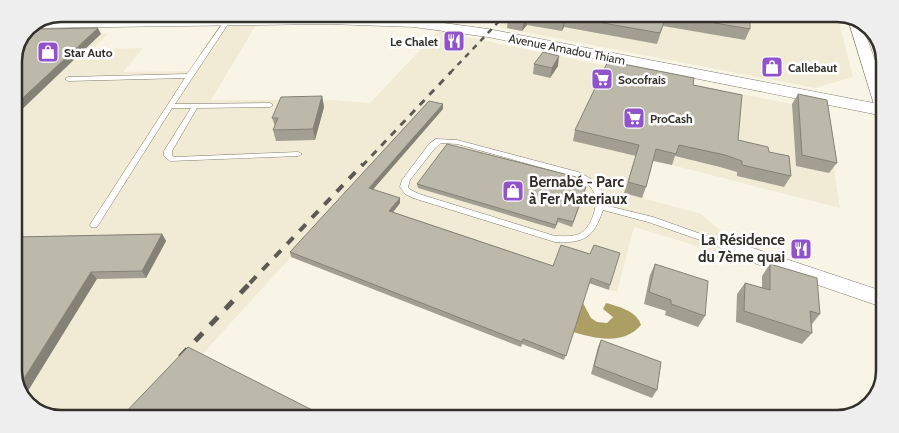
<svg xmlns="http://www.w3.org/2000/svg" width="899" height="433" font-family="Cabin,sans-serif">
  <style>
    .built { fill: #f1ebd5 }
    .water { fill: #ad9e63 }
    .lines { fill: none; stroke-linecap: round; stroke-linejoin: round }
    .stream { stroke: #ad9e63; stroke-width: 3 }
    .service-casing { stroke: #7f7b6e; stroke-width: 1 }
    .pedestrian-casing { stroke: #7f7b6e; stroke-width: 2 }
    .minor-casing { stroke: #7f7b6e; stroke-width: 1 }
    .tertiary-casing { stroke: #7f7b6e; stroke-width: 1 }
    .secondary-casing { stroke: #7f7b6e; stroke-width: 1 }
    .service { fill: #fff; fill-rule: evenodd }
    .pedestrian { fill: #fff; fill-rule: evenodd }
    .minor { fill: #fff; fill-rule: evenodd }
    .tertiary { fill: #fff; fill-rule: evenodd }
    .secondary { fill: #fff; fill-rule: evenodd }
    .rail-far3 { stroke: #5c5a52; stroke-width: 2.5; stroke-dasharray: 5.5 5.5; stroke-linecap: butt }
    .rail-far2 { stroke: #5c5a52; stroke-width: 3; stroke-dasharray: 7 7; stroke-linecap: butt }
    .rail-far1 { stroke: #5c5a52; stroke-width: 4; stroke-dasharray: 9 9; stroke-linecap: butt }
    .rail { stroke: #5c5a52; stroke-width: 5; stroke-dasharray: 11 11; stroke-linecap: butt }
    .wall { fill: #a29f92 }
    .shaded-wall { fill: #848277 }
    .building { fill: #bcb9aa; stroke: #848277 }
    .labels { text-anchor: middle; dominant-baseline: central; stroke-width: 5; stroke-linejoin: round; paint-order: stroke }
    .far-poi-label { font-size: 12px; font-weight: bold; fill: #31302a; stroke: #fff; text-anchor: start }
    .far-street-label { font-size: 12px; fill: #31302a; stroke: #fff }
    .poi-label { font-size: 15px; font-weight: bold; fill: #31302a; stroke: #fff; text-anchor: start }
    .rim { fill: none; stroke: #31302a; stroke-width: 2.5 }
  </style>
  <rect width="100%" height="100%" fill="#f9f5e6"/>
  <path class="built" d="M508,16L838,18L853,77L815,88L498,27Z
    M256,25L211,100H334L370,103L438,31L825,111L840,208L652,160L643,198L701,214L727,236L729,247L723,260L694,245L634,227L617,292L552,271L521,347L291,257L197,360L305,416L41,414L22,398L14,375V58L24,35L108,34L93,49L143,48L123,72L188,71L219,26Z"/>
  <path class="water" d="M583,303L591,318L597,322L607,323L613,317L603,309L606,303C618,306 638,312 641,325C624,345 596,339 573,332Z"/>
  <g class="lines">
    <path class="stream" d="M872,30L885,68"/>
    <g class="service-casing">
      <path id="service" d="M225,20L230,21L175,104L270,103L273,105L270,107L197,108L172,151V155L174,157L298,152L302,154L298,156L170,161L164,156V151L191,108H172L97,227H91L90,225L91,223L185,78L68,81L65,79L68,77L187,74Z
        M436,139L457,140L578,172C593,179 605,187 604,205L653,217L732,245L734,247L732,249L729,250L648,222L603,210C593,239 584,243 555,242L413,198L405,194L400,187L402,180L429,144ZM441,143L457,144L572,176C579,179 587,182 592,189C601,200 592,229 579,234C572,237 563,236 555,236L419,194L411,190L408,187L410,180L435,148Z"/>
    </g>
    <g class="pedestrian-casing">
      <path id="pedestrian" d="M108,14H116L119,25H113Z"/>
    </g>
    <g class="minor-casing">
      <path id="minor" d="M63,14H76L52,26H44L43,24Z
        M729,240L882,291V307L722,252L720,247L722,242Z"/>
    </g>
    <g class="tertiary-casing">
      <path id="tertiary" d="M848,19H858L861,21L885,89L884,116L878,115L876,111Z"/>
    </g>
    <g class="secondary-casing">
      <path id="secondary" d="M329,16L414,19L488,29L884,105V116L488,37L414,27L329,24L36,28L31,26L47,20Z"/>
    </g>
    <use href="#service" class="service"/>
    <use href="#pedestrian" class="pedestrian"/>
    <use href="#minor" class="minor"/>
    <use href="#tertiary" class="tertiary"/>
    <use href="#secondary" class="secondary"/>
    <path class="rail-far3" d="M450,73L504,16"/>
    <path class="rail-far2" d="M362,166L451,72"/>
    <path class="rail-far1" d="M250,283L363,164"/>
    <path class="rail" d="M180,357L251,282"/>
  </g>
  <path class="wall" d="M126,14H172L127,16Z
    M509,16L750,18V29L745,40L663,26L657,44L564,27L562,31L527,25L522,31L507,28L508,17Z
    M534,64L558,66L550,78L533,74Z
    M693,85L738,140L769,152L791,176L784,187L737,176V172L720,167L675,156L672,165L653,161L646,187L642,198L624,193L636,156L573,141L575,130Z
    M798,94L837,163L829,173L796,166L792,104Z
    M322,96L324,107L315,140L276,141L273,130L275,126L272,118Z
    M443,109L373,189L400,203L393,212L610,285L609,290L589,283L564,360L522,344L521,347L291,257L290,252Z
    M580,178L578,185L585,191L572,227L558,222L555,229L418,188L417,184Z
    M162,234L166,241L146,278L97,279L14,237Z
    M655,264L705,316L698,327L665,315L666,311L644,304L650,275Z
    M770,264L820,314L812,324V333L802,344L736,322L737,294L745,283L762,288V276Z
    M601,340L657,390L652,398L591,374L598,347Z"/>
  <path class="shaded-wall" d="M526,17H528L527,25L522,31L524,20Z
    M566,17L564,27L562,31L564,20Z
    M98,28L101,34L14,117V106Z
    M559,56L558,66L550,78L552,68Z
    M322,96L324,107L315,140L313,129Z
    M443,104V109L370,193L369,188Z
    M400,198V203L390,216L389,211Z
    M162,234L166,241L146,278L142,271Z
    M91,272L97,279L23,399L22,398L18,388Z"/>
  <path class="building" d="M509,16L526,17L524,20L508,17Z
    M544,17H566L564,20Z
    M569,17H666L660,33Z
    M680,17L750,18V29Z
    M98,28L14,106V58L22,41L37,29Z
    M543,52L559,56L552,68L534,64Z
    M608,61L694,78L693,85L742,95L738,140L768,147L769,152L789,156L791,176L742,165V161L725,155L679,145L676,154L656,149L646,187L628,182L639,145L575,130Z
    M798,94L827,100L837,163L802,155Z
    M322,96L313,129L273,130L278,118H272L281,97Z
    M429,101L443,104L369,188L400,198L389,211L553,266L561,245L590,254L594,245L620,253L610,285L591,278L566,356L523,339L522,342L290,252Z
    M447,144L580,178L577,185L586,187L573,222L558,218L556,225L417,184Z
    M162,234L142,271L91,272L18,388L14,375V237Z
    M655,264L708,281L705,316L671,304V300L649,292Z
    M770,264L817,278L820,314L810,311L812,333L744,311L745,283L770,290Z
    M601,340L661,362L657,390L594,366Z
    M188,347L324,416L123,415Z"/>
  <defs>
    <g id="restaurant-square" transform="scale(1.125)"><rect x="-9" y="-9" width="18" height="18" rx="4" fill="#9153ca" stroke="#fff"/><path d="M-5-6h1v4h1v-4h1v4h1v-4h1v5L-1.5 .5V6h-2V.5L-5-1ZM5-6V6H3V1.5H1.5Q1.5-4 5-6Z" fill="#fff"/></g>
    <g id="shop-square" transform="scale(1.125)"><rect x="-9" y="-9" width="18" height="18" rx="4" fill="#9153ca" stroke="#fff"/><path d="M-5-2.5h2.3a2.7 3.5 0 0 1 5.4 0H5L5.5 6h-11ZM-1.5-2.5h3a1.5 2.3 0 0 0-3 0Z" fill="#fff"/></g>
    <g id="supermarket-square" transform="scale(1.125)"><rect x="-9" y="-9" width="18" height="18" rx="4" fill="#9153ca" stroke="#fff"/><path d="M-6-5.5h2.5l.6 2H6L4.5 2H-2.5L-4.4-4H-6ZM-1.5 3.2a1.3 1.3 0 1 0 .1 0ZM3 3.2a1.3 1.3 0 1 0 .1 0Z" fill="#fff"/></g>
  </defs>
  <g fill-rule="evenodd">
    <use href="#restaurant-square" x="454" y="41"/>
    <use href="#shop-square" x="48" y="52"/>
    <use href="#shop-square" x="772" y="67"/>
    <use href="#supermarket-square" x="602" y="79"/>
    <use href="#supermarket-square" x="634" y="118"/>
    <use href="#shop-square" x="513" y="191"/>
    <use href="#restaurant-square" x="801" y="249"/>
  </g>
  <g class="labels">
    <g class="far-poi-label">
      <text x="438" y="41" text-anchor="end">Le Chalet</text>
      <text x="64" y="52">Star Auto</text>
      <text x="788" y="67">Callebaut</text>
      <text x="618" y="79">Socofrais</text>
      <text x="650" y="118">ProCash</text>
    </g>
    <g class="far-street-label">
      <text transform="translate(567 49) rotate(11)">Avenue Amadou Thiam</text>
    </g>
    <g class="poi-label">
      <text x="529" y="182">Bernabé - Parc<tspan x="529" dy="17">à Fer Materiaux</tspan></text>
      <text x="785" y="240" text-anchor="end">La Résidence<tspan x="785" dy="17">du 7ème quai</tspan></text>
    </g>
  </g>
  <path d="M0 0H899V433H0ZM61 22H837A39 39 0 0 1 876 61V371A39 39 0 0 1 837 410H61A39 39 0 0 1 22 371V61A39 39 0 0 1 61 22Z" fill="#efeeee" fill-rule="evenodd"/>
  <path class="rim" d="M61 22H837A39 39 0 0 1 876 61V371A39 39 0 0 1 837 410H61A39 39 0 0 1 22 371V61A39 39 0 0 1 61 22Z"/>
</svg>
